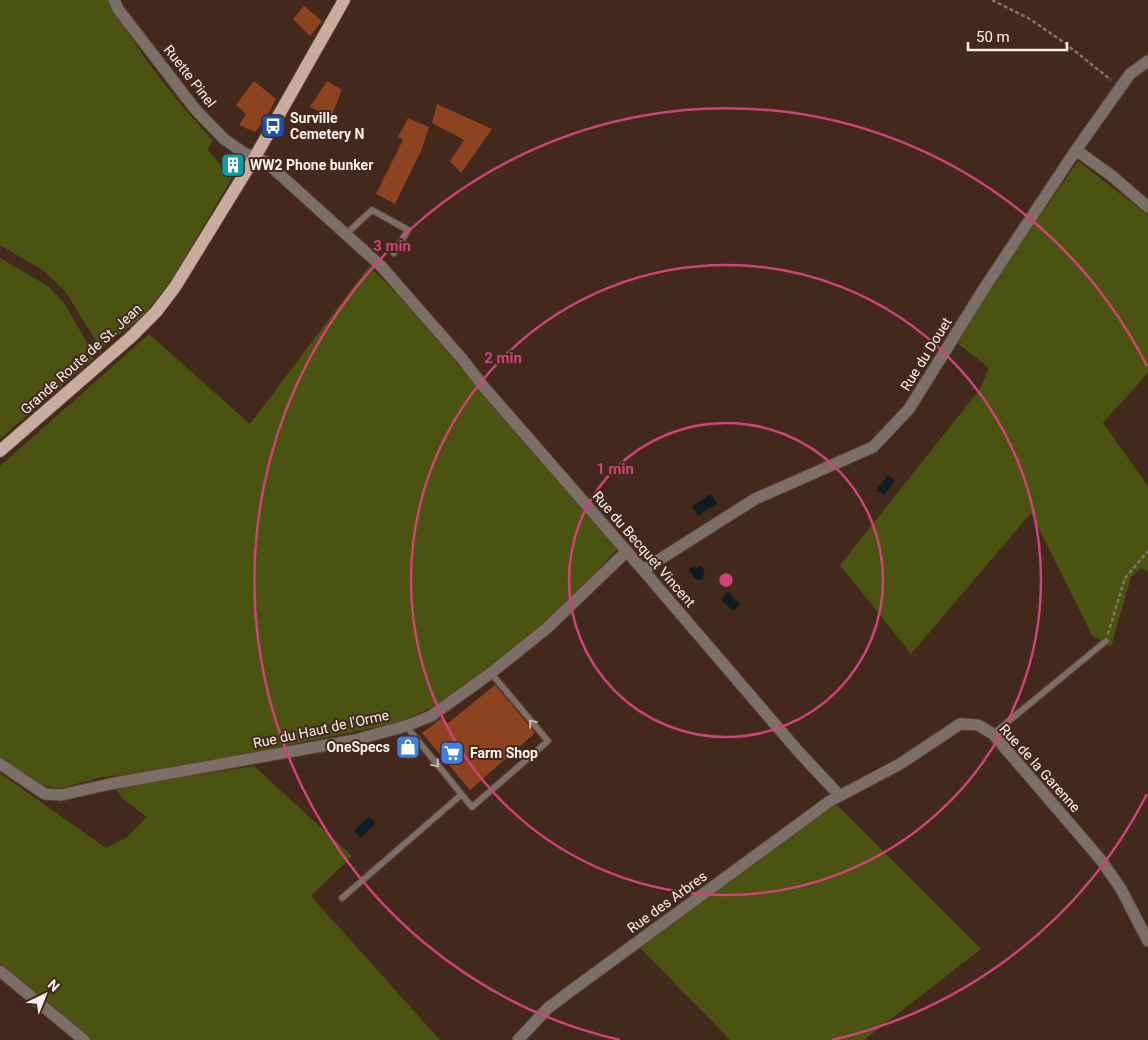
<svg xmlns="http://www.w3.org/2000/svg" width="1148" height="1040" font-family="Roboto,sans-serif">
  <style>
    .green { fill: #4b5310 }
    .water { fill: #0e1d22 }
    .building { fill: #8d431f }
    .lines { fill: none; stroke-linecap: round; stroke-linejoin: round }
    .lane-casing { stroke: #5d4439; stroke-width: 8 }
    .street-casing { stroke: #5d4439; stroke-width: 13 }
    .primary-casing { stroke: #5d4439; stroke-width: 14 }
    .path { stroke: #877269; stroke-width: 2.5; stroke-dasharray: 4 2.5; stroke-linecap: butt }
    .lane { stroke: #7c6f67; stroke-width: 5.5 }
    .street { stroke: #7c6f67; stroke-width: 11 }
    .primary { stroke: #c9ac9e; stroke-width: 12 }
    .oneway { stroke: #c9bdb7 }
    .ring { fill: none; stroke: #ce4378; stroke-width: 2.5 }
    .labels { text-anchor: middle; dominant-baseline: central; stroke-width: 4; stroke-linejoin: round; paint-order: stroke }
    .street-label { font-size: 14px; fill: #fcf1ec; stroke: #43281c }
    .poi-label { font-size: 14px; font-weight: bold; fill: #fcf1ec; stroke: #43281c; text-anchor: start }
    .centre { fill: #ce4378; stroke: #43281c; stroke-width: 2.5 }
    .ring-label { font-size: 15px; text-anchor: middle; font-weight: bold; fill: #ce4378; stroke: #43281c; stroke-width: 4; stroke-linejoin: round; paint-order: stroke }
  </style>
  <rect width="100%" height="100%" fill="#43281c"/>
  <path class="green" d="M0,0H109C136,50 174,99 213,140L208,150L232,178L171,281L143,316L101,349L65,291L44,271L0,245Z
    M1078,161L1148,215V373L1103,423L1148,486V572L1141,568L1131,577L1111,647L1092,635L1031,513L911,654L840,565L980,389L989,368L957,343L995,281Z
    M0,258L48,286L64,303L93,352V359L0,439Z
    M369,266L407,304L506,422L608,536L617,549L560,611L489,669L433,707L397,723L156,772L102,777L58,789L36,783L0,758V466L149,334L250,424Z
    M254,766L352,856L311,896L440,1040H90L0,963V773L106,848L126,838L147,817L123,799L115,788Z
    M836,804L981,949L864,1040H730L639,947Z"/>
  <path class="water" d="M888,475L895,481L884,495L876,490Z
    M711,494L717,503L714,508L710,507L698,516L692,506Z
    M693,566L698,568L700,566L705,569L703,572L704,575L702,580C696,581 691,575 689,570Z
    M728,592L740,604L733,611L721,599Z
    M368,817L373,819L375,824L361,838L354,831Z"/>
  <path class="building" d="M304,6L322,21L310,36L293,19Z
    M254,81L276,99L265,120L255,132L239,125L246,114L236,105Z
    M327,81L342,90L331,117L310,107Z
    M437,104L492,129L461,173L450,161L464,140L432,123Z
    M408,118L429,127L422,149L395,204L376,194L403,140L398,137Z
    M495,685L535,733L470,790L422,733L442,718L447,724Z"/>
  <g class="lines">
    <g class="lane-casing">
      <path id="lane" d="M346,234L372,210L408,230L394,253
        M406,726L472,807L548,741L491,673
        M993,734L1106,641
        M342,898L461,795"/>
    </g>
    <g class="street-casing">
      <path id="street" d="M114,0L118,9L195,109L224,139L244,153L266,162L381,266L463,360L483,386L643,570L798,751L839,795
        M1076,150L1112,176L1148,207
        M643,570L755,499L873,447L909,409L985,287L1076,150L1130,74L1148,61
        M0,764L45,794L61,795L110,784L355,740L406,726L431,716L491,673L547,628L627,551
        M0,971L84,1040
        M518,1040L548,1008L572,990L830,801L900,764L960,724L978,725L993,734L1101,860L1121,889L1148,941"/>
    </g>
    <g class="primary-casing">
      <path id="primary" d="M0,451L131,337L156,312L175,287L255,157L344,0"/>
    </g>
    <path class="path" d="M992,0L1030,19L1066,44L1111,80
      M1108,634L1125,578L1148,551"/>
    <use href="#lane" class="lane"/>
    <use href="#street" class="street"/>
    <use href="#primary" class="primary"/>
  </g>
  <defs><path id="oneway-chevron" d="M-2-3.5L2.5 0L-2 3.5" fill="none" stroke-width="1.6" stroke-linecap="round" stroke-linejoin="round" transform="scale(1.25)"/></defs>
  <g class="oneway">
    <use href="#oneway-chevron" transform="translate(532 723) rotate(-130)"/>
    <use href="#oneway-chevron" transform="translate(436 764) rotate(50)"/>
  </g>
  <g class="ring">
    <circle cx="726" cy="580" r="157"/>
    <circle cx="726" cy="580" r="315"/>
    <path d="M1147 794A472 472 0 0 1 832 1040M620 1040A472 472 0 1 1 1147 366"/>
  </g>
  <defs>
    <g id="bus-square" transform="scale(1.25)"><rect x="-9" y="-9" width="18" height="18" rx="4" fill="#1a4fb4" stroke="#43281c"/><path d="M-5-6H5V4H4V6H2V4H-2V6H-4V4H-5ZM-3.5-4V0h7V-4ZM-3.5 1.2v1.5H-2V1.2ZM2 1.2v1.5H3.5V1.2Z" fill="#fff"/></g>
    <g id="building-square" transform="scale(1.25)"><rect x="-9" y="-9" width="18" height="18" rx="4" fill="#0f9aa8" stroke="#43281c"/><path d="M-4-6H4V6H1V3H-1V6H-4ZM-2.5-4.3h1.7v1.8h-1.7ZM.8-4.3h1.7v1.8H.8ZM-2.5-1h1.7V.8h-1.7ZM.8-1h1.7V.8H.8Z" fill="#fff"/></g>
    <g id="shop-square" transform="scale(1.25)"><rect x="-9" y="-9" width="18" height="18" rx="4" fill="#3f7fe0" stroke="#43281c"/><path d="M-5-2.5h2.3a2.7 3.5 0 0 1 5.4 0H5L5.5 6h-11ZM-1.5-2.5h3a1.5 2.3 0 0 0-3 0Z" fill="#fff"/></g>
    <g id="supermarket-square" transform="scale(1.25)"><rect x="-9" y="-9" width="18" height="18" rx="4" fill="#3f7fe0" stroke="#43281c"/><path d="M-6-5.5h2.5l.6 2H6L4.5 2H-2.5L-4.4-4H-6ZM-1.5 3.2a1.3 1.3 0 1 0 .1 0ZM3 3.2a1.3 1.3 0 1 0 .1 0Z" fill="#fff"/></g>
  </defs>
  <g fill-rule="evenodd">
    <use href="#bus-square" x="273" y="126"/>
    <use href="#building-square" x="233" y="165"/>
    <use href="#shop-square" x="408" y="747"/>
    <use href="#supermarket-square" x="452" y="753"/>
  </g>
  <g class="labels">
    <g class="street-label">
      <text transform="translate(190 76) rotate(52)">Ruette Pinel</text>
      <text transform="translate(926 354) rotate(-58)">Rue du Douet</text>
      <text transform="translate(81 359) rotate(-42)">Grande Route de St. Jean</text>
      <text transform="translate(644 549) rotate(49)">Rue du Becquet Vincent</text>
      <text transform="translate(321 729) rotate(-12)">Rue du Haut de l'Orme</text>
      <text transform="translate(1040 768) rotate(48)">Rue de la Garenne</text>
      <text transform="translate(667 902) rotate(-36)">Rue des Arbres</text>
    </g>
    <g class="poi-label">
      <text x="290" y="118">Surville<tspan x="290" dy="16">Cemetery N</tspan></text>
      <text x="250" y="165">WW2 Phone bunker</text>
      <text x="390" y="747" text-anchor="end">OneSpecs</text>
      <text x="470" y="753">Farm Shop</text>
    </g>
  </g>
  <circle cx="726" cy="580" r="8" class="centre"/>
  <g class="ring-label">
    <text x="392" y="251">3 min</text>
    <text x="503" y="363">2 min</text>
    <text x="615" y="474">1 min</text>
  </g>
  <g transform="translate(45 995) rotate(43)" stroke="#43281c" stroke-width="4" paint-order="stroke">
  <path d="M0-4L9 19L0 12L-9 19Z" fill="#fcf1ec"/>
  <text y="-8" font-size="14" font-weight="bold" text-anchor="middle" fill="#fcf1ec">N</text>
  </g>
  <path d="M968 42v8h99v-8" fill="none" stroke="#fcf1ec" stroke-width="2.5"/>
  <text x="976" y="42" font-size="15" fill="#fcf1ec" stroke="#43281c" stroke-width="4" paint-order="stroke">50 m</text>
</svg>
